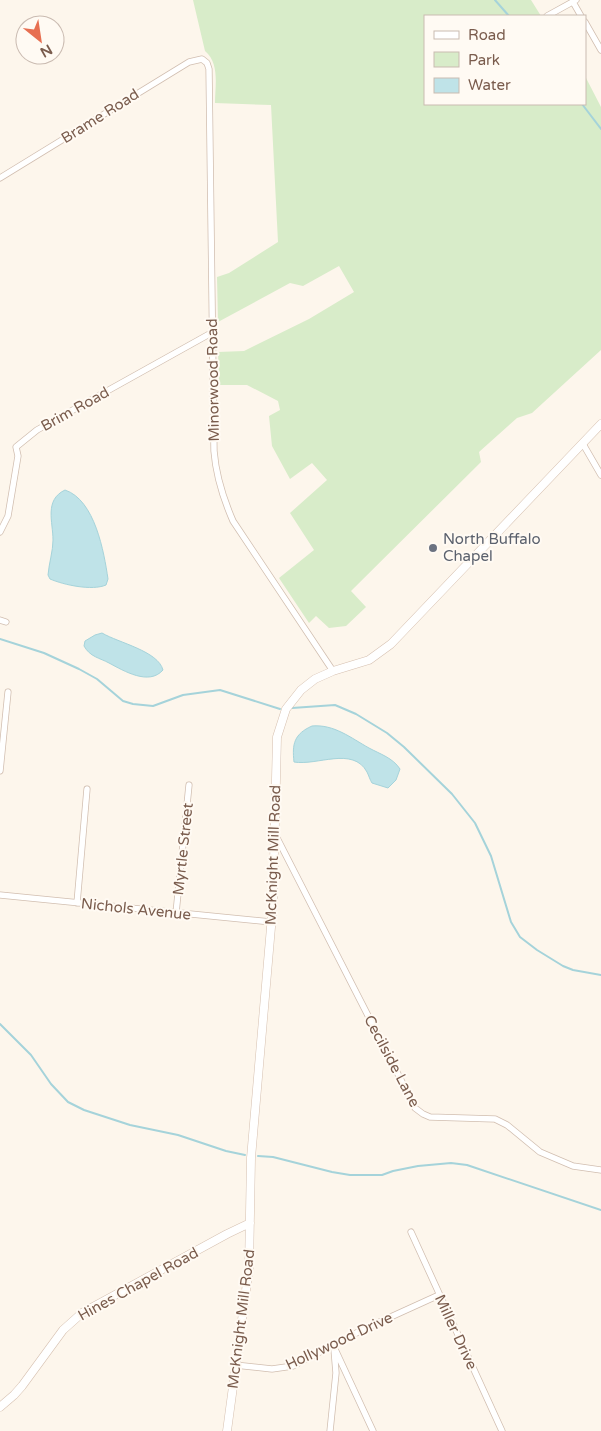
<svg xmlns="http://www.w3.org/2000/svg" width="601" height="1431" font-family="'Varela Round',sans-serif">
  <style>
    .green { fill: #d8ecc9 }
    .water { fill: #bfe3e8; stroke: #a5d3da }
    .lines { fill: none; stroke-linecap: round; stroke-linejoin: round }
    .stream { stroke: #a5d3da; stroke-width: 2 }
    .street-casing { stroke: #d1beb0; stroke-width: 7 }
    .secondary-casing { stroke: #d6c0b0; stroke-width: 9 }
    .street { stroke: #fff; stroke-width: 5.5 }
    .secondary { stroke: #fff; stroke-width: 8 }
    .worship-dot { fill: #6b7280; stroke: #fffaf3; stroke-width: 2 }
    .labels { text-anchor: middle; dominant-baseline: central; stroke-width: 4; stroke-linejoin: round; paint-order: stroke }
    .street-label { font-size: 15px; fill: #7a5c4d; stroke: #fffaf3 }
    .worship-label { font-size: 15px; fill: #5b616d; stroke: #fffaf3; text-anchor: start }
  </style>
  <rect width="100%" height="100%" fill="#fdf6ec"/>
  <path class="green" d="M193,0H531L541,16H425V104H585V76L601,107V350L532,413L517,418L479,452L481,462L351,591L366,607L346,626L329,628L316,616L309,623L279,578L314,550L290,513L327,480L312,463L290,479L272,446L269,416L280,410L278,401L247,385H219L218,352L244,351L309,319L354,292L339,266L303,286L290,283L218,322L217,277L229,273L278,242L271,105L215,103C215,85 220,64 205,51Z"/>
  <path class="water" d="M65,490C95,500 104,552 108,579L106,585C92,591 64,585 50,579L48,575C49,563 53,551 53,540C53,522 44,500 65,490Z
    M102,633C119,643 158,651 163,670C149,686 124,671 109,663C100,658 90,657 84,646L85,641L95,635Z
    M312,726C334,724 351,738 369,748C380,754 393,758 400,769L396,780L388,788L372,783C370,780 369,776 367,772C353,746 317,766 294,762C292,744 294,734 312,726Z"/>
  <g class="lines">
    <path class="stream" d="M495,0L509,16
      M582,104L601,129
      M0,639L44,653L79,669L97,679L123,701L133,704L153,706L183,695L220,690L280,709
      M292,708L335,705L356,714L387,733L404,747L452,794L475,823L491,856L511,922L520,937L537,950L563,966L573,970L601,975
      M0,1024L31,1055L51,1084L68,1102L84,1110L130,1125L178,1135L226,1151L245,1155
      M258,1156L273,1157L332,1172L350,1175H382L393,1171L418,1166L451,1163L467,1165L601,1210"/>
    <g class="street-casing">
      <path id="street" d="M573,2L581,16
        M547,16L576,0
        M585,22L601,50
        M0,178L189,62L202,59L207,63L209,69L214,451C216,476 223,498 233,521L333,671
        M583,444L601,475
        M0,532L8,516L18,456L16,447L37,430L213,332
        M0,620L6,622
        M0,771L8,692
        M275,834L400,1078L415,1108L423,1114L430,1117L495,1119L507,1125L540,1152L573,1166L601,1170
        M0,895L271,922
        M77,903L87,789
        M176,913L189,785
        M411,1232L502,1431
        M333,1345L373,1431
        M235,1365L272,1369L293,1366L362,1330L439,1295
        M330,1431L336,1373L334,1349"/>
    </g>
    <g class="secondary-casing">
      <path id="secondary" d="M0,1407L14,1395L22,1386L63,1330L82,1313L227,1234L250,1223
        M227,1431L249,1268L251,1158L273,904L277,737L286,709L301,690L315,679L333,671L369,660L391,644L601,424"/>
    </g>
    <use href="#street" class="street"/>
    <use href="#secondary" class="secondary"/>
  </g>
  <circle class="worship-dot" cx="433" cy="548" r="5"/>
  <g class="labels">
    <g class="street-label">
      <text transform="translate(100 116) rotate(-32)">Brame Road</text>
      <text transform="translate(213 380) rotate(-91)">Minorwood Road</text>
      <text transform="translate(75 409) rotate(-29)">Brim Road</text>
      <text transform="translate(183 849) rotate(-84)">Myrtle Street</text>
      <text transform="translate(273 855) rotate(-88)">McKnight Mill Road</text>
      <text transform="translate(136 909) rotate(6)">Nichols Avenue</text>
      <text transform="translate(392 1061) rotate(62)">Cecilside Lane</text>
      <text transform="translate(138 1284) rotate(-29)">Hines Chapel Road</text>
      <text transform="translate(241 1319) rotate(-83)">McKnight Mill Road</text>
      <text transform="translate(456 1332) rotate(65)">Miller Drive</text>
      <text transform="translate(339 1341) rotate(-25)">Hollywood Drive</text>
    </g>
    <g class="worship-label">
      <text x="443" y="539">North Buffalo<tspan x="443" dy="17">Chapel</tspan></text>
    </g>
  </g>
  <rect x="424" y="15" width="162" height="90" fill="#fffaf3" stroke="#cabbb1"/>
  <rect x="434" y="31" width="25" height="8" fill="#ffffff" stroke="#cabbb1"/>
  <text x="468" y="40" font-size="15" fill="#7a5c4d">Road</text>
  <rect x="434" y="52" width="25" height="15" fill="#d8ecc9" stroke="#cabbb1"/>
  <text x="468" y="65" font-size="15" fill="#7a5c4d">Park</text>
  <rect x="434" y="78" width="25" height="15" fill="#bfe3e8" stroke="#cabbb1"/>
  <text x="468" y="90" font-size="15" fill="#7a5c4d">Water</text>
  <g transform="translate(40 40) rotate(150)"><circle r="24" fill="#fffaf3" stroke="#cabbb1"/>
  <path d="M0-4L9 19L0 12L-9 19Z" fill="#e76f51"/>
  <text y="-8" font-size="14" font-weight="bold" text-anchor="middle" fill="#7a5c4d">N</text>
  </g>
</svg>
